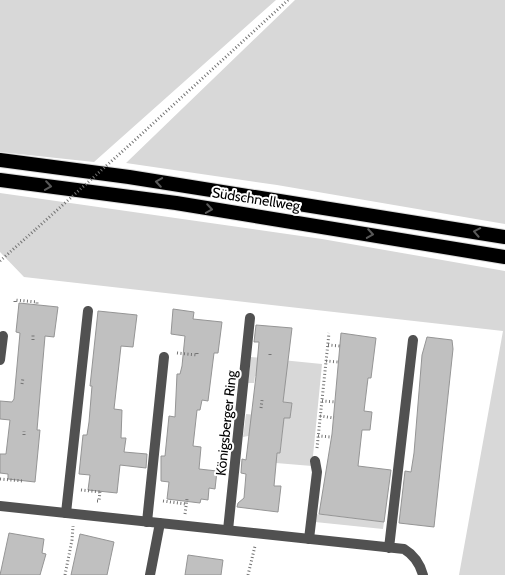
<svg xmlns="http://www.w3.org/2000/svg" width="505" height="575" font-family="Cabin,sans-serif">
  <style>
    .green { fill: #d8d8d8 }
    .building { fill: #c0c0c0; stroke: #959595 }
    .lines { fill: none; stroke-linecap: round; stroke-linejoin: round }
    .trunk-casing { stroke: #dbdbdb; stroke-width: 16 }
    .path { stroke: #737373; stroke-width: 3; stroke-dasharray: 1 2.5; stroke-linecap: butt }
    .service { stroke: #515151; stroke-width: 10 }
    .minor { stroke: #515151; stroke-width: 10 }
    .trunk { stroke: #000; stroke-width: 14 }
    .path-bridge { stroke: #737373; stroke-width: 3; stroke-dasharray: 1 2.5; stroke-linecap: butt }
    .oneway { stroke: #595959 }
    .labels { text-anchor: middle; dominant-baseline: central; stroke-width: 4; stroke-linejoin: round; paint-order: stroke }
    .street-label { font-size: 14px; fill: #000; stroke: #fff }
  </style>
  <rect width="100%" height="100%" fill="#fff"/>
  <path class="green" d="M0,0H276L94,162L0,152Z
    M295,0H505V224L277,185L126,163Z
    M0,193L322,239L505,271V575H459L503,331L24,277L0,252Z
    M251,357L322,364L312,466L276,463L277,453H280L283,429L243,437L246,414L290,418L292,403L283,402L285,379L255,376L254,383H248Z
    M316,514L384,522L383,529L315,522Z"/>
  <path class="building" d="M19,303L58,307L54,337L45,336L37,430H40L35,482L8,479V474L0,473V454H6L10,420L0,419V401L12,402L14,399L20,333L16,332Z
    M173,309L194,312L193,319L222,322L218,353H214L208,401L202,400L200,410H197L193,446L201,447L199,469L217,471L215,489L209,488L208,500L201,499L200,503L167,499L169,482L161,481V456H165L169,416L175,417L177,374H180L182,366L185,336L171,334Z
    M98,311L137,315L133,347L121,346L114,409L122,410L121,438H126L124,452L147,454L146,468L120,465L117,493L88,490L90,475L79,474L83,435H87L89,422L92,386H90Z
    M256,325L292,328L283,402L292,403L290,418H284L280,453H277L274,486H281L278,512L237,507L238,503L244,498L246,474L241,473L242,459L246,460L256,376L259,342H254Z
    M341,333L376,338L371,378H368L364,411L372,412L370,430H362L358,466L391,470L384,522L319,514L332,434Z
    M427,337L452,340L453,349L434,527L399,523L405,471L411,472L414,453L422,355Z
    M9,533L44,539L42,553L46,554L40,575H0Z
    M80,534L114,542L107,575H71Z
    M188,555L223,560L221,575H185Z"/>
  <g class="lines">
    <g class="trunk-casing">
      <path id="trunk" d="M0,160L129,177L505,237
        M0,180L176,203L505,257"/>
    </g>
    <path class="path" d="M135,140L288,0
      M0,261L36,229
      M15,302V300L37,302V304
      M33,340V335
      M328,345L340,346
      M177,353L197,355V351
      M270,355V352
      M326,361L338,362
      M22,384L23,378
      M322,401L336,402
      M261,408L262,400
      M320,416L334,418
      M24,435V431
      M318,436L331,437
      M317,448L329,333
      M0,479L23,481
      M81,490L100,492
      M97,501H99L100,491
      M163,501L186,504
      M185,514L187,499
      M65,575L72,540L73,526
      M248,575L255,546"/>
    <path class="service" d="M0,360L3,336
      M66,513L88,311
      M147,522L164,357
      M228,530L250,318
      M309,539L317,472L315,461"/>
    <path class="minor" d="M0,506L404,549C414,555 420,564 423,575
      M389,548L413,340
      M150,575L160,523"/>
    <use href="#trunk" class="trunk"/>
    <path class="path-bridge" d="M36,229L135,140"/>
  </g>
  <defs><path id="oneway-chevron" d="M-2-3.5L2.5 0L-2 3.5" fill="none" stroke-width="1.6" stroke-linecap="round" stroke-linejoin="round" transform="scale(1.25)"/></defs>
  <g class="oneway">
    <use href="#oneway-chevron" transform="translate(159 182) rotate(-171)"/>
    <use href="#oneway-chevron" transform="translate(48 186) rotate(8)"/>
    <use href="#oneway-chevron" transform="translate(209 209) rotate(9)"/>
    <use href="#oneway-chevron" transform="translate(477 232) rotate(-169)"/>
    <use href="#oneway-chevron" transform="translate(370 234) rotate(9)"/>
  </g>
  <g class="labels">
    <g class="street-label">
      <text transform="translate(256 199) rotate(9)">Südschnellweg</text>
      <text transform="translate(226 423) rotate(-84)">Königsberger Ring</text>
    </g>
  </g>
</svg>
